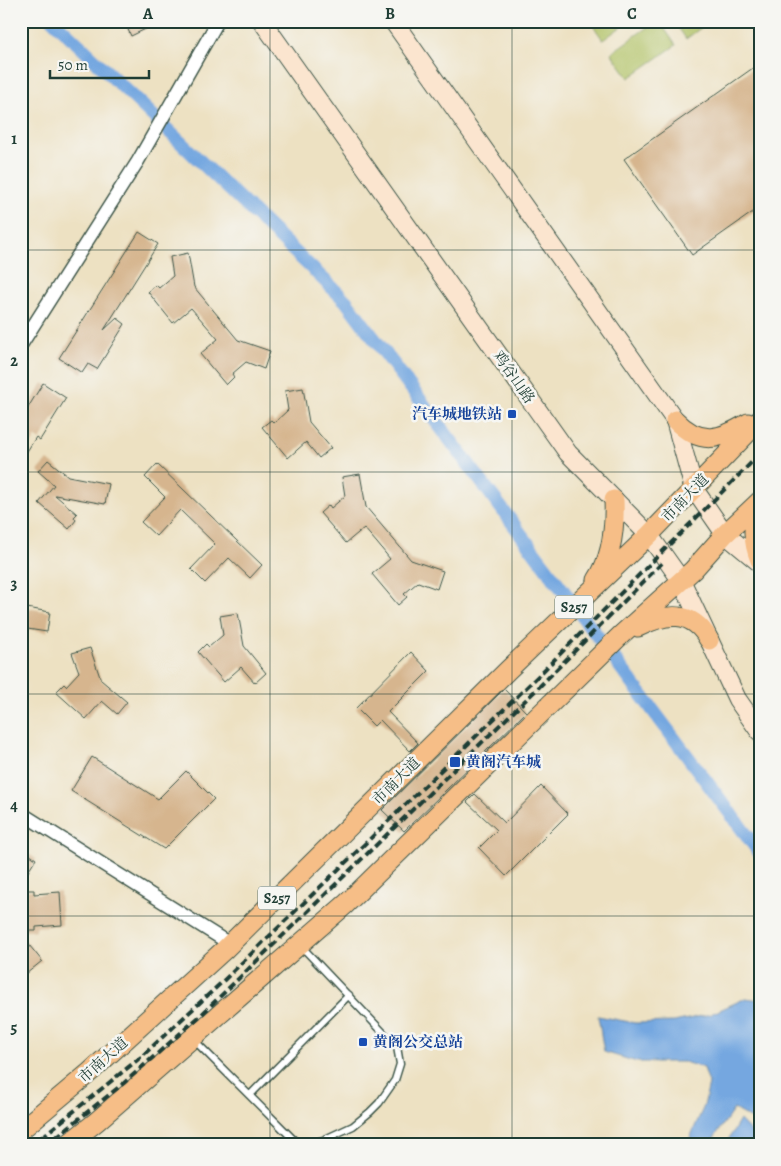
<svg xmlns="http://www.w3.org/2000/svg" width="781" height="1166" font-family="Alegreya,'Noto Serif SC',serif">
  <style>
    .green { fill: #b0c164; stroke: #687f4c }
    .water { fill: #75a7e0; stroke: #4a728a }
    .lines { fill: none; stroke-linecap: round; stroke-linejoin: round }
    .canal { stroke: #75a7e0; stroke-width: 14 }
    .building { fill: #d6b58e }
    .service-casing { stroke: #3e5649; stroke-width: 9 }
    .minor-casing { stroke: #3e5649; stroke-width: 15 }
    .secondary-casing { stroke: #3e5649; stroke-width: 20 }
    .primary-casing { stroke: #3e5649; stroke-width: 21 }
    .service { stroke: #fff; stroke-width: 6 }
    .minor { stroke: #fff; stroke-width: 12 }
    .secondary { stroke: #fbe5cf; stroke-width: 18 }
    .primary { stroke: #f6be87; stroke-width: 19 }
    .rail { stroke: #1f3d34; stroke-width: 4; stroke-dasharray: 8 4; stroke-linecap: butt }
    .grid { fill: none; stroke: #1f3d34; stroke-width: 1; stroke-opacity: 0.55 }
    .transit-dot { fill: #1a4fb4; stroke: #f6f6f2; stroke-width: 2 }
    .labels { text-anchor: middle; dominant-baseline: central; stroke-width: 5; stroke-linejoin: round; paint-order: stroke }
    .shield { fill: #f6f6f2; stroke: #60746d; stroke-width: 1 }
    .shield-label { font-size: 14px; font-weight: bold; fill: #1f3d34 }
    .street-label { font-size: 15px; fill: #1f3d34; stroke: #f6f6f2 }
    .transit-label { font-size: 15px; font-weight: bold; fill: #164399; stroke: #f6f6f2; text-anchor: start }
    .neatline { fill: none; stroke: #1f3d34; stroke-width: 2 }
    .grid-label { font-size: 16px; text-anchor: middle; font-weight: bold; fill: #1f3d34 }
  </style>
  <rect width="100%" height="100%" fill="#f6f6f2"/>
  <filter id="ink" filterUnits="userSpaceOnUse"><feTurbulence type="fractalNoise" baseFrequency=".02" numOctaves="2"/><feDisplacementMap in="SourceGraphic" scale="10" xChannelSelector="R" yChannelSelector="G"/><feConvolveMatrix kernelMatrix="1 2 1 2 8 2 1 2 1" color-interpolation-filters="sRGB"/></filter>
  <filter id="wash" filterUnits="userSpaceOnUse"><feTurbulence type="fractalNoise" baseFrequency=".0096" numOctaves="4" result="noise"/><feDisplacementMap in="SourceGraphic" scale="20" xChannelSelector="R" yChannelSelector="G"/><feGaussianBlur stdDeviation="1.12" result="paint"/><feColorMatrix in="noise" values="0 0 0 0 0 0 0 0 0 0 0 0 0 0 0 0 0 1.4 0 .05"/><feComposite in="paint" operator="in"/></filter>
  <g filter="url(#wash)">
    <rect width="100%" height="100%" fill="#ede1c2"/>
    <path class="green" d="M590,21H629L603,40Z
      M656,21H659L676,45L629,78L611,53Z
      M674,21H710L686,39Z"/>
    <path class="water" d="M746,998L760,1000V1116L756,1122L734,1109L709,1145H687L704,1106L709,1084L704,1068L684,1062H637L604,1052L598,1016L635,1023L674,1022L711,1014Z
      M740,1120L760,1141V1145H725Z"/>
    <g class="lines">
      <path class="canal" d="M54,21L346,301L760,853"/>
    </g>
    <g id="blocks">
      <path class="building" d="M124,21H162L131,36Z
        M760,63V207L692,255L624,159Z
        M139,232L158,244L104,330L117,318L125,324L97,369L88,364L82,373L59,358Z
        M188,253L194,287L238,340L270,351L264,369L246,362L232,374L234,377L226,385L200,354L218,339L191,308L173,323L148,292L156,285L159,288L173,276L170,257Z
        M43,383L66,398L40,440L36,437L21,461V419Z
        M303,388L309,422L331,448L319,458L306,442L288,458L262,427L271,420L274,423L288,410L285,391Z
        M48,460L68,476L109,484L105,504L55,495L77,514L74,517L76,520L69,529L39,503L54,485L38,471Z
        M157,464L262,565L250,578L229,558L205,583L191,569L215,544L180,510L156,536L141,522L165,497L145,477Z
        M360,474L366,507L411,560L443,571L437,589L418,582L404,594L407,597L398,605L372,574L390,559L377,543L364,528L346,543L320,513L329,505L331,508L345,496L342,477Z
        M21,607L50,612L47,632L21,628Z
        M238,613L244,646L266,673L255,683L241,667L224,682L198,652L206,644L209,647L223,635L220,616Z
        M90,648L101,680L127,702L117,714L102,701L86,719L56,692L64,684L66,686L79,672L72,653Z
        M411,652L429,671L388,712L418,743L410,751L380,720L374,726L356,708Z
        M504,689L526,712L404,831L382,810Z
        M92,757L158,799L186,771L214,799L164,849L71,791Z
        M541,786L568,814L506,876L479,848L497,830L467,802L475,794L505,823Z
        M21,849L36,859L21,883Z
        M21,890H34V894L60,892L62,925L36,927V931H21Z
        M21,935L42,961L21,978Z"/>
    </g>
  </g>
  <g filter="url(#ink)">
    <use href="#blocks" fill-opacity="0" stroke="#3e5649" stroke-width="1"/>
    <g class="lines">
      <g class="service-casing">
        <path id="service" d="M193,1039L297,1143L310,1144L323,1140L353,1126L370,1112L379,1103L395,1080L400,1064L397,1047L302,947
          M250,1095L349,995"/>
      </g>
      <g class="minor-casing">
        <path id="minor" d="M21,345L138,161L218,21
          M21,813L230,944"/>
      </g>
      <g class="secondary-casing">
        <path id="secondary" d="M262,21L568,453L649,535L681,580L737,699L760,732
          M393,21L675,420L694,489L725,534L760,563"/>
      </g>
      <g class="primary-casing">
        <path id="primary" d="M675,420C700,446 720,440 748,423
          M760,503C752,522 752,541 760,560
          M597,580C612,557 615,526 614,500
          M638,627C666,613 692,609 709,640
          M21,1130L90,1072L224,950L508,670L649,535L760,420
          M67,1145L96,1122L346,904L622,634L693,570L725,534L760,501"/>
      </g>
      <use href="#service" class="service"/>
      <use href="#minor" class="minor"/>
      <use href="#secondary" class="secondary"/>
      <use href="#primary" class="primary"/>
      <path class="rail" d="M32,1145L141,1057L220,984L530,684L760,454
        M46,1145L124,1083L200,1016L539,687L662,563"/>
    </g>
  </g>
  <path class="grid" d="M270,21V1145M512,21V1145M21,250H760M21,472H760M21,694H760M21,916H760"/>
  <g class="transit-dot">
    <rect x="507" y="409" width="10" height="10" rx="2.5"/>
    <rect x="449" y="756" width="12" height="12" rx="2.5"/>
    <rect x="358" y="1037" width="10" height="10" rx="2.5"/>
  </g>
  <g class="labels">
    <g class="shield">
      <rect x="555" y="595.5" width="38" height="23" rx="4"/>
      <rect x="258" y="886.5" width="38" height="23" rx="4"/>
    </g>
    <g class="shield-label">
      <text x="574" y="607">S257</text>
      <text x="277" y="898">S257</text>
    </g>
    <g class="street-label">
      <text transform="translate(514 377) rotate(55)">鸡谷山路</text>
      <text transform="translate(685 498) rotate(-46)">市南大道</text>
      <text transform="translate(396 781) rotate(-45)">市南大道</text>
      <text transform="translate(103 1060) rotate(-42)">市南大道</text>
    </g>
    <g class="transit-label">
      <text x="502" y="414" text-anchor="end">汽车城地铁站</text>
      <text x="466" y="762">黄阁汽车城</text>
      <text x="373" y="1042">黄阁公交总站</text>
    </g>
  </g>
  <rect width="781" height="1166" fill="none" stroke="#f6f6f2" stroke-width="55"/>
  <path d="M50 70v8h99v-8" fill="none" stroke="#1f3d34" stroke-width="2.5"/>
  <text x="58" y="70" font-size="15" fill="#1f3d34" stroke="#f6f6f2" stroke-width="4" paint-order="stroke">50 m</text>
  <rect x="28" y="28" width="726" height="1110" class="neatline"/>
  <g class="grid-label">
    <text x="148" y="19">A</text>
    <text x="390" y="19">B</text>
    <text x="632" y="19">C</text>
    <text x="14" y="144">1</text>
    <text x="14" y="366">2</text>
    <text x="14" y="589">3</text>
    <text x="14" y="811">4</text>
    <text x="14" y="1033">5</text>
  </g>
</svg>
